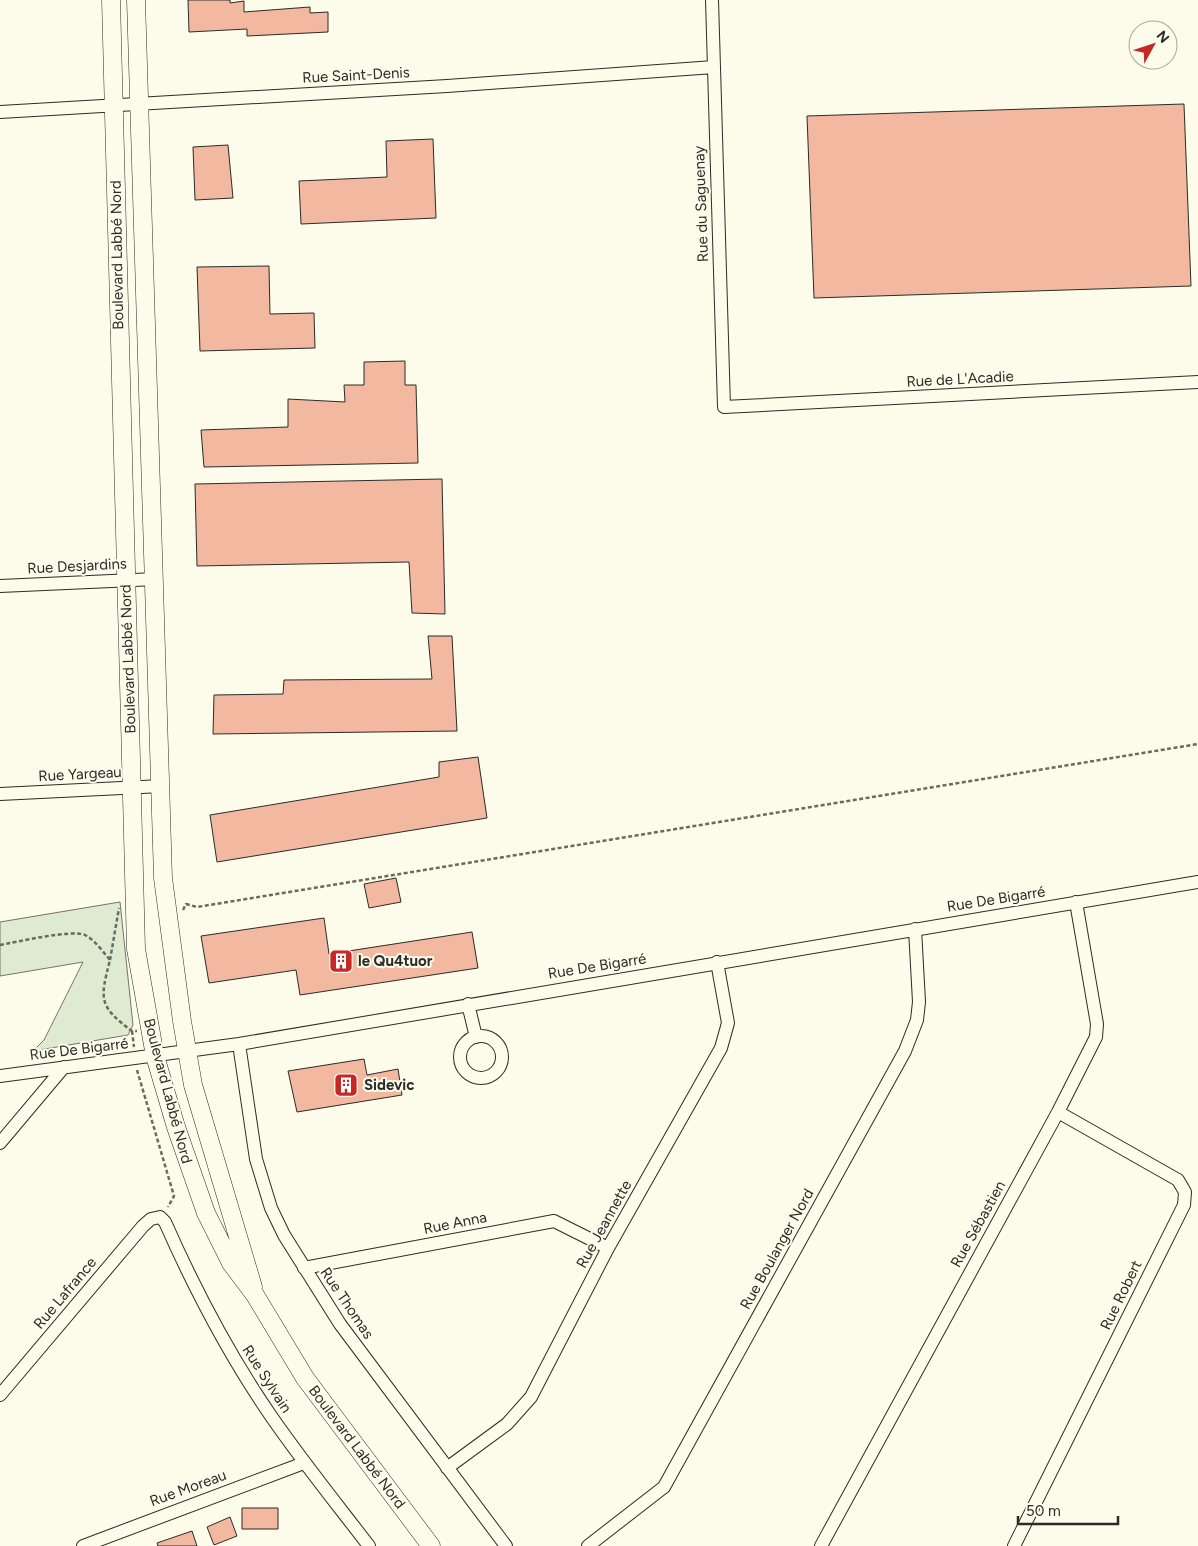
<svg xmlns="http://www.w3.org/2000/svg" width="1198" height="1546" font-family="Figtree,sans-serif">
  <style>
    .green { fill: #deebd1; stroke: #74746e }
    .building { fill: #f2b8a0; stroke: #2b2b2b }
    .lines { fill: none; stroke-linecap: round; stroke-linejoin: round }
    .minor-casing { stroke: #2b2b2b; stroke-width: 14 }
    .secondary-casing { stroke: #2b2b2b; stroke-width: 19 }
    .path { stroke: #6a6964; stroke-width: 2.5; stroke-dasharray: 4 2.5; stroke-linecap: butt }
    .minor { stroke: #fdfbea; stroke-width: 12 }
    .secondary { stroke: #fdfbea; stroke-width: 18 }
    .labels { text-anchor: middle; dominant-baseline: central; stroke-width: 4; stroke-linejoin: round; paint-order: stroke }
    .street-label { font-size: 15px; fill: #2b2b2b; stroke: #fdfbea }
    .poi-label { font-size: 15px; font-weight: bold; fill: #2b2b2b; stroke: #fdfbea; text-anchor: start }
  </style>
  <rect width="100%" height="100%" fill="#fdfbea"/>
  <path class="green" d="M120,902L133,1025L128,1035L33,1051L44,1040L83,962L0,976V922Z"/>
  <path class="building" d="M188,0H230V3L244,1V12L310,7V13L328,12V32L247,36V29L189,32Z
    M1184,104L1191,286L814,298L807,116Z
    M433,139L436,218L301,224L299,181L387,177L386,141Z
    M228,145L233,198L195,200L193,147Z
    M269,266L270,314L314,313L315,348L200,351L197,267Z
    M405,361V385H416L418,463L204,467L201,430L288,427V399L345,402L344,385H364V362Z
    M442,479L445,614L412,613L409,562L197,566L195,484Z
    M428,636H452L457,731L213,734L214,695L283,694L284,680L432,679Z
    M478,757L487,818L217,862L210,815L439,777V762Z
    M396,878L401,902L369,908L364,884Z
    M324,918L329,954L472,932L478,968L300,995L296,970L209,983L201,936Z
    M364,1059L367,1075L398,1069L402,1095L297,1112L288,1071Z
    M242,1508H278V1529H242Z
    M230,1517L237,1536L214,1545L207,1527Z
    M192,1531L197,1546H158L157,1543Z"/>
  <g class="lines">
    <g class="minor-casing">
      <path id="minor" d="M712,0L724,407L1198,382
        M0,112L447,86L714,67
        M0,586L156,579
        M0,794L162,786
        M468,1004L476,1037
        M460 1057a21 21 0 1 1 42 0a21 21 0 1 1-42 0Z
        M239,1044L256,1159L271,1208L284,1235L340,1324L506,1546
        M0,1076L239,1044L1198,882
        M0,1143L64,1067
        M304,1268L554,1221L608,1248
        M0,1395L143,1226L151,1219L160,1217L165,1222C195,1290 229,1355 271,1416C302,1461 336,1503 369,1546
        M447,1468L507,1424L531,1397L608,1248L721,1048L728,1023L717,962
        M83,1546L304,1463
        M588,1546L664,1487L905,1051L917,1020L919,1002L915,929
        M821,1546L1058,1112L1096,1037L1097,1024L1076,902
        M1014,1546L1184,1205L1185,1192L1178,1180L1058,1112"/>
    </g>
    <g class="secondary-casing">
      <path id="secondary" d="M111,0L136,949L155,1056L176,1127L206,1213L231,1263L255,1295L305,1378L431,1546
        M136,0L163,878L182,1021L193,1085L253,1287"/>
    </g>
    <path class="path" d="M183,910L186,904L197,907L1198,744
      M0,945C16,942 73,929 85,935C96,941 103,952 110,960C100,999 98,1006 132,1031H137
      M110,960L119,908
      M132,1031L134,1047
      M137,1070L174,1196L168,1207"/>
    <use href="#minor" class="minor"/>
    <use href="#secondary" class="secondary"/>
  </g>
  <defs>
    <g id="building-square" transform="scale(1.25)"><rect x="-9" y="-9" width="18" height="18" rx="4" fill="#c62828" stroke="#fdfbea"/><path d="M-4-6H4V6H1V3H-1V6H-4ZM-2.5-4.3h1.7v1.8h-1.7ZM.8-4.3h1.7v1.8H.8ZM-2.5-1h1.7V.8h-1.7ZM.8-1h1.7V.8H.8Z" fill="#fff"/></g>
  </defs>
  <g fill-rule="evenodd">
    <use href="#building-square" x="341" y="961"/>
    <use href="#building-square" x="346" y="1085"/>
  </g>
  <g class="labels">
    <g class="street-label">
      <text transform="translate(356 75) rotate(-3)">Rue Saint-Denis</text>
      <text transform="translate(701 204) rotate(-92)">Rue du Saguenay</text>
      <text transform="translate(117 255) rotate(-91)">Boulevard Labbé Nord</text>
      <text transform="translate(960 379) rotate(-3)">Rue de L'Acadie</text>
      <text transform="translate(77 566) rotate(-3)">Rue Desjardins</text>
      <text transform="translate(128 659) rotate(-92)">Boulevard Labbé Nord</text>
      <text transform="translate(80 774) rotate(-3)">Rue Yargeau</text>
      <text transform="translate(996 899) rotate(-9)">Rue De Bigarré</text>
      <text transform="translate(597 966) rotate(-9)">Rue De Bigarré</text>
      <text transform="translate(79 1049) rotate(-7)">Rue De Bigarré</text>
      <text transform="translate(168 1091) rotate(75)">Boulevard Labbé Nord</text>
      <text transform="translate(455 1223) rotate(-11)">Rue Anna</text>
      <text transform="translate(604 1224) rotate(-61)">Rue Jeannette</text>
      <text transform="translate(978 1224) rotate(-61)">Rue Sébastien</text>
      <text transform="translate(777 1249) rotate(-61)">Rue Boulanger Nord</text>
      <text transform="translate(65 1293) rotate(-50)">Rue Lafrance</text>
      <text transform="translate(1121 1295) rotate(-64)">Rue Robert</text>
      <text transform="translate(347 1303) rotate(56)">Rue Thomas</text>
      <text transform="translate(267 1379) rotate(57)">Rue Sylvain</text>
      <text transform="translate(357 1447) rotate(53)">Boulevard Labbé Nord</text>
      <text transform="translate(188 1488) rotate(-20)">Rue Moreau</text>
    </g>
    <g class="poi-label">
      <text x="358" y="961">le Qu4tuor</text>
      <text x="364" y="1085">Sidevic</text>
    </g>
  </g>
  <g transform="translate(1153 45) rotate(50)"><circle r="24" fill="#fdfbea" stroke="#a9a89e"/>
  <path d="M0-4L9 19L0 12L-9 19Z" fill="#c62828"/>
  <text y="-8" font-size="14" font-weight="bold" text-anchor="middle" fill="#2b2b2b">N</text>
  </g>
  <path d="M1018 1516v8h100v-8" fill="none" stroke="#2b2b2b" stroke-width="2.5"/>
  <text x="1026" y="1516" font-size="15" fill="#2b2b2b" stroke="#fdfbea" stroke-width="4" paint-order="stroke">50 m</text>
</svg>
